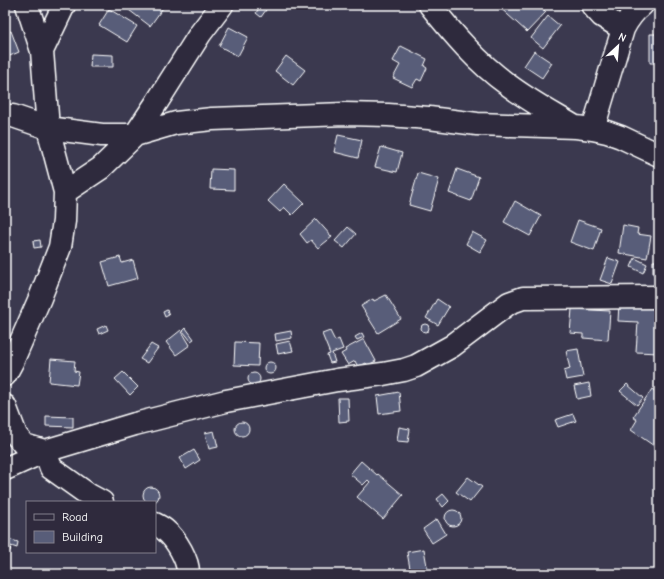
<svg xmlns="http://www.w3.org/2000/svg" width="664" height="579" font-family="'Comic Neue',sans-serif">
  <style>
    .building { fill: #585d79; stroke: #fff }
    .lines { fill: none; stroke-linecap: round; stroke-linejoin: round }
    .minor-casing { stroke: #fff; stroke-width: 25 }
    .minor { stroke: #2f2a3d; stroke-width: 22 }
  </style>
  <rect width="100%" height="100%" fill="#3b394f"/>
  <filter id="ink" filterUnits="userSpaceOnUse"><feTurbulence type="fractalNoise" baseFrequency=".025" numOctaves="2"/><feDisplacementMap in="SourceGraphic" scale="8" xChannelSelector="R" yChannelSelector="G"/><feConvolveMatrix kernelMatrix="1 2 1 2 8 2 1 2 1" color-interpolation-filters="sRGB"/></filter>
  <g filter="url(#ink)">
    <path class="building" d="M127,5H165L150,26L125,7Z
      M497,5H539L546,12L527,32Z
      M260,6L266,10L261,17L256,13Z
      M109,9L137,26L127,42L99,25Z
      M548,16L560,26L543,48L531,38Z
      M229,27L248,37L238,56L219,46Z
      M658,29H659V63H650V34H658Z
      M11,31L19,52L5,58V33Z
      M401,46L427,59L424,66L427,68L421,81L417,79L412,87L393,78L400,65L393,61Z
      M534,51L552,63L542,78L524,66Z
      M91,54L113,55V67H90Z
      M286,56L305,70L293,85L275,71Z
      M338,135L362,140L358,158L334,152Z
      M381,147L402,153L397,172L375,167Z
      M211,169L234,170V190L210,189Z
      M457,169L479,177L471,201L449,193Z
      M418,173L439,179L430,211L409,205Z
      M284,184L304,203L292,215L284,207L280,212L268,201Z
      M515,201L541,216L530,236L504,222Z
      M316,219L332,237L318,248L311,240L307,243L300,234Z
      M578,220L601,228L594,251L570,242Z
      M623,225L638,228L637,234L651,236L647,258L619,253Z
      M348,227L356,234L344,248L335,241Z
      M472,232L487,240L480,252L466,244Z
      M40,240L41,247L34,248L33,241Z
      M120,257L122,263L133,260L138,278L109,286L102,262Z
      M608,258L620,262L612,284L600,280Z
      M635,258L647,264L643,273L631,267Z
      M653,261H659V275L653,274Z
      M386,295L401,319L378,333L361,306L373,299L374,301Z
      M437,299L449,307L438,325L426,318Z
      M619,303L659,305V353L636,352L638,322L618,321Z
      M572,309L610,311L608,340L583,338V334L570,333Z
      M167,310L169,315L165,317L163,312Z
      M421 328a4 4 0 1 1 8 0a4 4 0 1 1-8 0Z
      M106,325L108,330L99,334L97,329Z
      M186,328L194,339L191,341L183,331Z
      M181,330L190,345L176,355L166,342Z
      M291,331L292,338L276,341L275,334Z
      M330,331L335,341L339,339L343,349L332,353L335,362L330,363L327,355L330,354L322,334Z
      M362,333L364,337L357,340L355,337Z
      M364,339L376,361L368,365L366,363L358,367L355,361L348,365L341,354L346,351L345,349Z
      M290,341L293,351L278,354L276,344Z
      M235,342L259,343L258,366L234,365Z
      M151,344L158,348L147,363L140,359Z
      M578,349L583,377L566,380L564,371L570,369L566,351Z
      M51,359L75,361L74,371L79,372L77,385L49,382Z
      M264 368a6 6 0 1 1 12 0a6 6 0 1 1-12 0Z
      M123,372L138,387L130,395L115,379Z
      M248 379a6 6 0 1 1 12 0a6 6 0 1 1-12 0Z
      M589,383L591,396L577,399L574,386Z
      M627,384L643,398L637,405L620,391Z
      M652,389L659,394V444L657,448L631,430L637,420L633,417Z
      M399,392L401,411L379,414L377,396Z
      M338,398H348L349,421L339,422Z
      M573,414L576,421L558,427L555,420Z
      M46,416L73,417V427L46,426Z
      M235 429a7 7 0 1 1 14 0a7 7 0 1 1-14 0Z
      M399,427L410,429L408,442L397,441Z
      M214,431L218,447L209,449L205,433Z
      M194,450L200,460L186,469L180,458Z
      M361,461L377,475L378,474L403,495L383,519L357,497L370,482L368,480L363,485L350,474Z
      M468,477L482,487L470,502L456,492Z
      M143 495a8 8 0 1 1 16 0a8 8 0 1 1-16 0Z
      M443,494L449,501L443,507L437,499Z
      M445 518a8 8 0 1 1 16 0a8 8 0 1 1-16 0Z
      M437,519L446,534L432,543L423,529Z
      M5,538L18,542L17,548L11,546L10,551L5,549Z
      M424,549L428,572L420,574H411L407,552Z
      M61,570L62,574H51Z"/>
    <g class="lines">
      <g class="minor-casing">
        <path id="minor" d="M430,5C453,34 477,62 507,84C528,100 552,113 575,127
          M592,5L602,16L623,29
          M42,51L64,5
          M5,116H13L48,128L102,135H135L176,123L212,119L345,114L388,115L429,118L477,124L576,127L593,129L607,132L621,137L659,155
          M593,129L623,29C628,19 633,12 642,5
          M65,192L101,168L135,135L157,102L200,34L222,5
          M5,375L12,362L40,298L60,247L64,221L65,192L48,128L42,51L27,5
          M5,406L16,435L24,445L45,451L51,468L89,495L102,502
          M5,469L45,451L135,424L226,401L337,380L383,374L404,370L416,366L452,346L509,303L523,298L659,297
          M155,524C159,526 163,528 166,531C176,539 189,561 188,574"/>
      </g>
      <use href="#minor" class="minor"/>
    </g>
  </g>
  <rect width="664" height="579" fill="none" stroke="#2f2a3d" stroke-width="20"/>
  <rect x="10" y="10" width="644" height="559" fill="none" stroke="#fff" stroke-width="1.5" filter="url(#ink)"/>
  <rect x="26" y="501" width="130" height="52" fill="#2f2a3d" stroke="#827f8b"/>
  <rect x="34" y="514" width="20" height="6" fill="#2f2a3d" stroke="#827f8b"/>
  <text x="62" y="521" font-size="12" fill="#ffffff">Road</text>
  <rect x="34" y="531" width="20" height="12" fill="#585d79" stroke="#827f8b"/>
  <text x="62" y="541" font-size="12" fill="#ffffff">Building</text>
  <g transform="translate(618 46) rotate(26)" stroke="#2f2a3d" stroke-width="3" paint-order="stroke">
  <path d="M0-3L7 15L0 10L-7 15Z" fill="#ffffff"/>
  <text y="-6" font-size="11" font-weight="bold" text-anchor="middle" fill="#ffffff">N</text>
  </g>
</svg>
